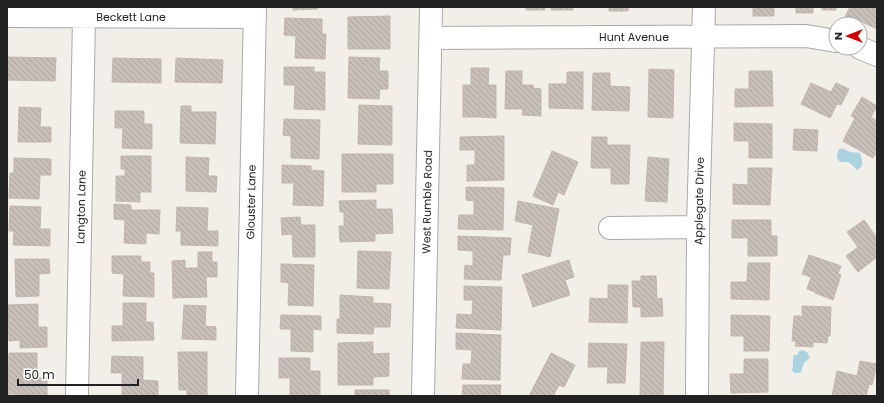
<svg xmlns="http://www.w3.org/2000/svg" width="884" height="403" font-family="Poppins,sans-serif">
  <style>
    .water { fill: #aad3df }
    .building { fill: url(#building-back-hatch); stroke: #c4b6ab }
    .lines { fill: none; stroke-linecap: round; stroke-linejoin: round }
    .minor-casing { stroke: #a9a9a9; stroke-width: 24 }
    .minor { stroke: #fff; stroke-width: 22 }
    .labels { text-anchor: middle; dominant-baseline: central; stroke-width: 3.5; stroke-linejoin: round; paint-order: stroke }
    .street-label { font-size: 11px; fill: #222; stroke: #fff }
  </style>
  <defs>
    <pattern id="building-back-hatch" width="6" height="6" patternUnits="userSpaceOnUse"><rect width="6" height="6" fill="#c7bfb8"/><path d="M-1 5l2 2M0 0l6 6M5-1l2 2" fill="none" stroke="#aba49e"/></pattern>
  </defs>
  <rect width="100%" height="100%" fill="#f2efe9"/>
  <path class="water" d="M842,148L850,152L860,153C862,160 865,166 857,170C855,168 852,165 850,163C845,161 838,165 837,156C837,152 838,150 842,148Z
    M802,350L807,352L810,358L804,363L801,372L799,373H794L792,370C794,365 792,359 794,355H797L799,351Z"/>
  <path class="building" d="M293,7H318V9L293,10Z
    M526,7H545V10H526Z
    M552,7H573V10H551Z
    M609,7H628V11H609Z
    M753,7H774V16H753Z
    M796,7H813V13H796Z
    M822,7H836V10H822Z
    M850,7H877V29L860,21L858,24L842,23Z
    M390,16V49H348V17Z
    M285,18L322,19V34H326L325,59L295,58L296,36L284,35Z
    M7,57L56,58L55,81L7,80Z
    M349,57L380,58L379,71H388V89H380L379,99L348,98Z
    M113,58L161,59V83L112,82Z
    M176,58L223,60L222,83L175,82Z
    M284,67H314V72H325V110L294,109L295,85H284Z
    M471,68H480L479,117H463V85H471Z
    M480,68H489L488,85H496V118L479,117Z
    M649,69L674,70L673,118L648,117Z
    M506,71H522V85H533V88L541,89V116L522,115L523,109H505Z
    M749,71H772L773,106L735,107V89H749Z
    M567,72H583V109L549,108V84H567Z
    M593,73H610V86L630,87L629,111L592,110Z
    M811,83L831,92L836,83L849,89L841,105L837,104L830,118L801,104Z
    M862,97L877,106L871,117L877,121V151L873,158L843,141L855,118L851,116Z
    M359,105L392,106V145L358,144Z
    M181,106H191V112H216L215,144L180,143Z
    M19,107L41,108L40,127H51V142H18Z
    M115,111H144V124H152V149L122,148L123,128H115Z
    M284,119L320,120L319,159L291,158V136L283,135Z
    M734,123L772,124V158H749V141H734Z
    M794,129L818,130L817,151L793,150Z
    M504,136V180L467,181V165H475V150H460V137Z
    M592,137H607V145H630L629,184H611V168H591Z
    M552,151L578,162L564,195L558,192L553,205L533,196Z
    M342,154H393V184H376V192H342Z
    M121,156H151V192H140V202L116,201V176H125V169H121Z
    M186,157L209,158L208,176H217L216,192L186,191Z
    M648,157L669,159L667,202L645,201Z
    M14,158L51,159V175H40L39,199L9,198L10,173H14Z
    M282,165L311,166V170L324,171L323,206L293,205L294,183H282Z
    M748,168H772L770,205L733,204V184L748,185Z
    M466,187L504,188L503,230L458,229L459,215H474V201L466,200Z
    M376,200V209H392L393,233L375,234V241L340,242L339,226H344V212H340L339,201Z
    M518,201L559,209L550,257L528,252L533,225L515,221Z
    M114,204L131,205V210H160L159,234L146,233V244L124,243L125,220L114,219Z
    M10,206L41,207L40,229H50V246L13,245L14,231H9Z
    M177,207L208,208L207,231H218V246L181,245V231H176Z
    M300,217L301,225H315V257H293L292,234L282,235L281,218Z
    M732,220H771V236H777V256H748V238H732Z
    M864,220L877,238V257L858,272L846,256L858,247L847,232Z
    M458,236L511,238L510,255H503L501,280L464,279L465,265L473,266V251L458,250Z
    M358,251L391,252L389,289L357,288Z
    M198,252H212V262H217V277H206L207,297L173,298L172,261L185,260V268H198Z
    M809,255L841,266L838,274L841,275L833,300L815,293V292L807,289L811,277L802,274Z
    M112,256H141V262H150V273H154V297L123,296L124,274L112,273Z
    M15,259H49L50,273L39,274V296L16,297Z
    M569,260L574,277L565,280L570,295L533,307L522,275Z
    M748,263H770L769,300L731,299V282H747Z
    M281,264L314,265L313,306L288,305L289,283L281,282Z
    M641,276H656L657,299L662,298L663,316L641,317V307H633L632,281H641Z
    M608,285H628L627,323L589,322L590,298L608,299Z
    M464,286L502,287L501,330L456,328L457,314L472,315L473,300H464Z
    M340,295L373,297V303L391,304L390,327H374L373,334L337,333V319H340Z
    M123,303H146V322H153L154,340L112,341V326H123Z
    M38,304V327H47V347L20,348V340L9,341L8,305Z
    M184,305L206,306L205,326L216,327V340L182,339Z
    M802,306L831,307L830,336H828L827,343L813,342V347L795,346L796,341H792L794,316H803V314H802Z
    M281,315L321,316V330L313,329V352L291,351V329H280Z
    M731,315L770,316L769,351H744V336H731Z
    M456,333L501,335L500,380L462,379L463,364H471L472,350L456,349Z
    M373,342V354L389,353V376L373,377V385H338V343Z
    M641,342H664L663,396H640Z
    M589,343L627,344L625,383H607L608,367H588Z
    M178,352H207V396H187V390H179Z
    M9,353H37V378H47V395L8,394Z
    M551,353L575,365L564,387L559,385L553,396H534L530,394Z
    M112,356L143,357V380L158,381V396H122V373H111Z
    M279,358H310V371H320V396H290V378H279Z
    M744,359H768V392L731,393L730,374H744Z
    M860,361L877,364L872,385L869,384L866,396H832L837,371L857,376Z
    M463,385H501L500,396H462Z
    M355,390H389V396H355Z"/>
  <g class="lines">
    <g class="minor-casing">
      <path id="minor" d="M7,16L255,17
        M431,38L806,36L836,41
        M860,48L877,55
        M610,228L698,227
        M77,396L84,17
        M247,396L255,7
        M423,396L431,7
        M697,396L698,227L704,7"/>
    </g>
    <use href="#minor" class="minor"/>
  </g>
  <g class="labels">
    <g class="street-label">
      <text x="131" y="17">Beckett Lane</text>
      <text x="634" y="37">Hunt Avenue</text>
      <text transform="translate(699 201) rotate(-89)">Applegate Drive</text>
      <text transform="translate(251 202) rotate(-89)">Glouster Lane</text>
      <text transform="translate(427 202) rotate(-89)">West Rumble Road</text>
      <text transform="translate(81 207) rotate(-89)">Langton Lane</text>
    </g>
  </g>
  <rect width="884" height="403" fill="none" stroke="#222222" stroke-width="16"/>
  <g transform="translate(848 36) rotate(270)"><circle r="19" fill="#ffffff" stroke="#a7a7a7"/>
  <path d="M0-3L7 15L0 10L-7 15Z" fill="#d40000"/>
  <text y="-6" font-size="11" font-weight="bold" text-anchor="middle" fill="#222222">N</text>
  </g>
  <path d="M18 379v6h120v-6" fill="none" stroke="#222222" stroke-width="2"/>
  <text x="24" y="379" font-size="12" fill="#222222" stroke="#ffffff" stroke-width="3" paint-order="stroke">50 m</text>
</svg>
